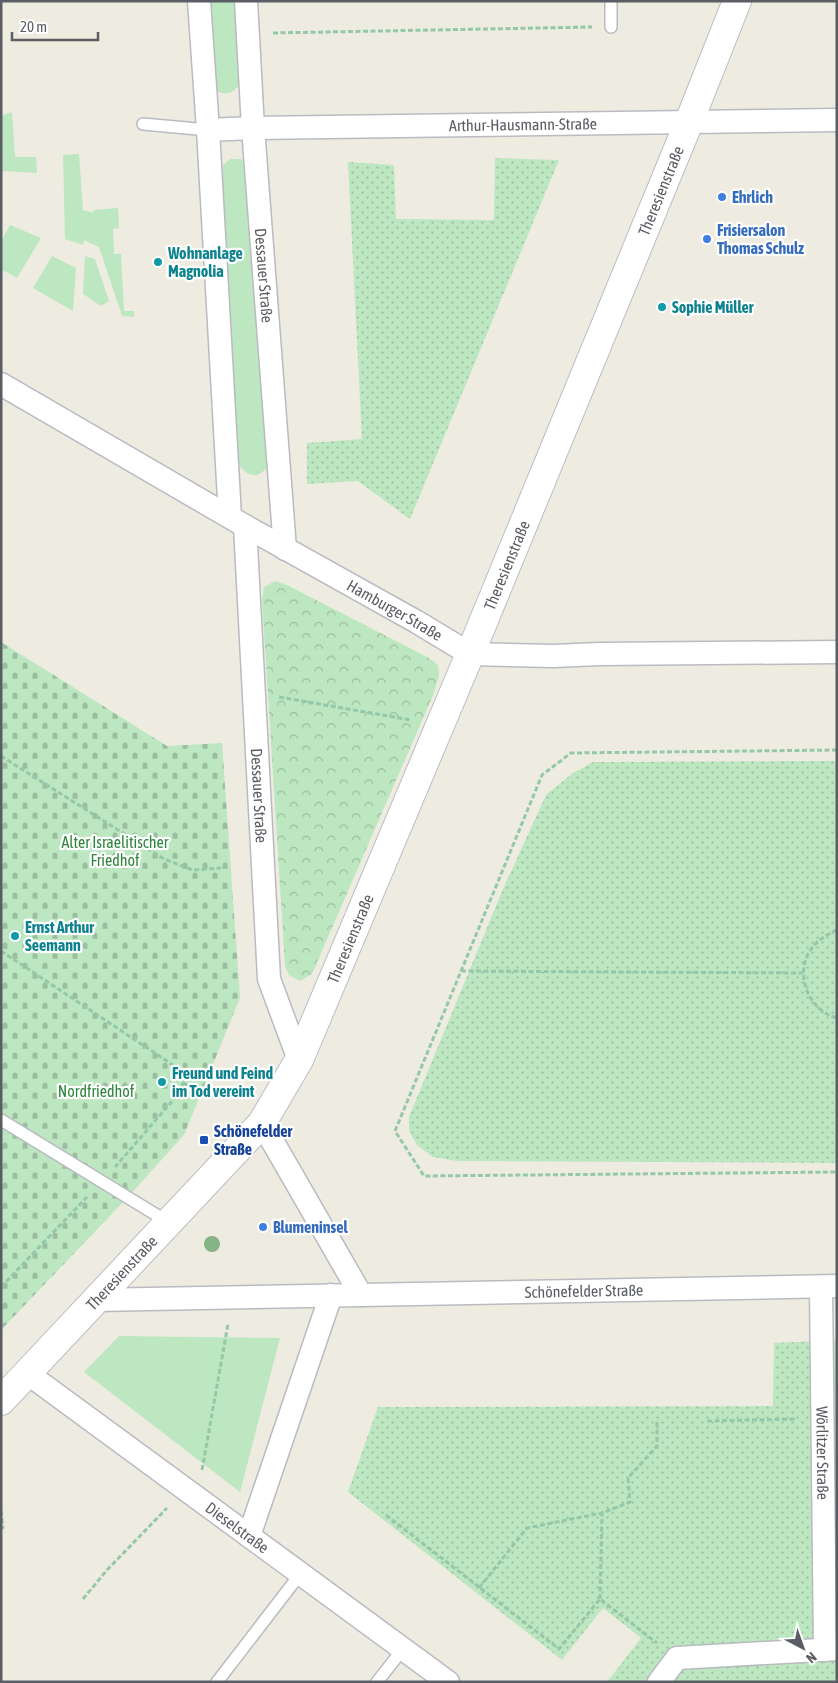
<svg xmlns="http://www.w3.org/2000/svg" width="838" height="1683" font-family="'Asap Condensed',sans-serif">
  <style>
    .grass { fill: #bce7c0 }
    .cemetery { fill: url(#cemetery-stones) }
    .park { fill: url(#park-crowns) }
    .garden { fill: url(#garden-dots) }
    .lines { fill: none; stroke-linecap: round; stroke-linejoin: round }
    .service-casing { stroke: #b9bbc1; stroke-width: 14 }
    .minor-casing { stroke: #b9bbc1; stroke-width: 25 }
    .secondary-casing { stroke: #babdc4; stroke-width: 30 }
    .path { stroke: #94c8a9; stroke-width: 3; stroke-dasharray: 5 2.5; stroke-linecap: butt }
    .service { stroke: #fff; stroke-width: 11 }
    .minor { stroke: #fff; stroke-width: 22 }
    .secondary { stroke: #fff; stroke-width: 28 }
    .tree { fill: #85b386 }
    .shop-dot { fill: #3f7fe0; stroke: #fff; stroke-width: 2 }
    .culture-dot { fill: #0f9aa8; stroke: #fff; stroke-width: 2 }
    .transit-dot { fill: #1a4fb4; stroke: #fff; stroke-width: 2 }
    .labels { text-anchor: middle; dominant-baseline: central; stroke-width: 4.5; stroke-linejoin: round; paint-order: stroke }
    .street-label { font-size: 16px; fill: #5a5d63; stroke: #fff }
    .shop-label { font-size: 16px; font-weight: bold; fill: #366cbe; stroke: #fff; text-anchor: start }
    .culture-label { font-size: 16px; font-weight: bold; fill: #0d838f; stroke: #fff; text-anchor: start }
    .park-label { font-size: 16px; fill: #2f853c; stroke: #fff }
    .transit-label { font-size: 16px; font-weight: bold; fill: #164399; stroke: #fff; text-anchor: start }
  </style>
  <defs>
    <pattern id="cemetery-stones" width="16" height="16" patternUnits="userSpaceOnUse" patternTransform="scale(1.25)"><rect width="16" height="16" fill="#bce7c0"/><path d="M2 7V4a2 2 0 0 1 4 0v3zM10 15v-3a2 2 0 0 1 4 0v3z" fill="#9cbea0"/></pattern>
    <pattern id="park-crowns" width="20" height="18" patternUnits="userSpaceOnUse" patternTransform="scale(1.25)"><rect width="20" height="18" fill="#bce7c0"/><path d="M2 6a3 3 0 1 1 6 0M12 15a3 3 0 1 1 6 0" fill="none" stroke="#9cbea0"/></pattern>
    <pattern id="garden-dots" width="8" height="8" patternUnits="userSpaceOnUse" patternTransform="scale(1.25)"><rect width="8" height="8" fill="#bce7c0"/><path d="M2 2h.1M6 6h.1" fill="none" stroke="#9cbea0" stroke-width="1.8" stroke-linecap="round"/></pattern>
  </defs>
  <rect width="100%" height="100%" fill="#eeece1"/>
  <path class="grass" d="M206,1H237L242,80C236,92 227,97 215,90Z
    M12,112L15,157H36L37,173L1,171V116Z
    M79,154L83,210L94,213L93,210L118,208L119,228L113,229L114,254H121L124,311H134V317L122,316L99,247L84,240L83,245L65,239L63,155Z
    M230,159H241L248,165L271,459C262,481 246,480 236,459L221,167Z
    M10,225L41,238L17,278L1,269V241Z
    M52,256L76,268L73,311L33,288Z
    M85,256L95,259L109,301L101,306L83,294Z
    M119,1336L280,1338L240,1492L84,1372Z"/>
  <path class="cemetery" d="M1,642L167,746L222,743L240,998L184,1135L127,1198L1,1330Z"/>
  <path class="park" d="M275,581L287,585L429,658L438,665L439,675L434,693L312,974L300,981L289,975L285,966L262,600L264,587Z"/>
  <path class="garden" d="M495,158L559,160L410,519L358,481L307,484V443L362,439L348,162L394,165L396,219L494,220Z
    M837,761V1163L457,1161L433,1157L417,1145L409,1131V1117L503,889L546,795L573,773L593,762Z
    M837,1340V1682H607L641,1638L603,1608L562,1660L348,1492L378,1407L773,1406L774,1343Z"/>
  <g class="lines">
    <g class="service-casing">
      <path id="service" d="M611,1V27
        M143,124L208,130
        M1,1120L168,1222
        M217,1682L301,1573
        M377,1682L403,1649"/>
    </g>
    <g class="minor-casing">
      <g id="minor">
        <path d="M199,1L208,130L230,517"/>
        <path id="s1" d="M246,1L253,128L285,549"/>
        <path id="s2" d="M208,130L253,128L837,120"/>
        <path id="s3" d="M1,384L245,526L417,622L470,654L553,656L600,654L837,652"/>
        <path id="s4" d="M245,526L269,979L299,1060"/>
        <path d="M262,1123L361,1295"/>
        <path id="s5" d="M821,1287L825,1650"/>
        <path id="s6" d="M95,1300L837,1286"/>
        <path id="s7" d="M27,1373L448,1682"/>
        <path d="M249,1536L331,1295"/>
        <path d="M659,1682L677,1658L837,1649"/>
      </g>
    </g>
    <g class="secondary-casing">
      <g id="secondary">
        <path id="s8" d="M1,1401L262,1123L299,1060L470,654L689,122L737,1"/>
      </g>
    </g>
    <path class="path" d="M273,33L592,27
      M279,697L411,720
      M837,750L571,753L542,775L395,1131L424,1176L837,1172
      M1,756L164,859L193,870L221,868
      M837,930C826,935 816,941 809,952C795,976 809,1011 837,1018
      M1,951L188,1075L174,1099L115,1167
      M461,971L803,973
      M1,1287L87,1197
      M707,1421L796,1419
      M202,1470L228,1324
      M1,1511L3,1529
      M386,1515L559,1649L600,1599L657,1643
      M479,1588L527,1528L602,1513
      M83,1599L107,1570L167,1508
      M600,1599L602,1513L630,1502L628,1478L657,1446V1421"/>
    <use href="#service" class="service"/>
    <use href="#minor" class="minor"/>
    <use href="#secondary" class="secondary"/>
  </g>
  <circle class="tree" cx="212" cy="1244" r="8"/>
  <g class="shop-dot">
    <circle cx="722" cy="197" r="5"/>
    <circle cx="707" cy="239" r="5"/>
    <circle cx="263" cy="1227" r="5"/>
  </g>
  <g class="culture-dot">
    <circle cx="158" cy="262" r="5"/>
    <circle cx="662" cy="307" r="5"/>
    <circle cx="15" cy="936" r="5"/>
    <circle cx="162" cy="1082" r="5"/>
  </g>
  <rect class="transit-dot" x="199" y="1135" width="10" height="10" rx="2.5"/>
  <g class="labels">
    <g class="street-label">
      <text stroke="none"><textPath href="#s2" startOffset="315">Arthur-Hausmann-Straße</textPath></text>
      <text stroke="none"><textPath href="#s8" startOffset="1396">Theresienstraße</textPath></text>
      <text stroke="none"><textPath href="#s1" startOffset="275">Dessauer Straße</textPath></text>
      <text stroke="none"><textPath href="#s8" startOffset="991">Theresienstraße</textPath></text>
      <text stroke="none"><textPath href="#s3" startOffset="454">Hamburger Straße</textPath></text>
      <text stroke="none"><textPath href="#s4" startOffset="270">Dessauer Straße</textPath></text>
      <text stroke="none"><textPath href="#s8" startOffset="586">Theresienstraße</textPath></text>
      <text stroke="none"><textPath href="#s8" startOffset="176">Theresienstraße</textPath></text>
      <text stroke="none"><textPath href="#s6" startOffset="489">Schönefelder Straße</textPath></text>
      <text stroke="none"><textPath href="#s5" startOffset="166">Wörlitzer Straße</textPath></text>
      <text stroke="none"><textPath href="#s7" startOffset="261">Dieselstraße</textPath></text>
    </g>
    <g class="shop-label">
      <text x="732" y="197">Ehrlich</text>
      <text x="717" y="230">Frisiersalon<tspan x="717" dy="18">Thomas Schulz</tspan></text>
      <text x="273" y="1227">Blumeninsel</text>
    </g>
    <g class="culture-label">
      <text x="168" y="253">Wohnanlage<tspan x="168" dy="18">Magnolia</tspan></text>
      <text x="672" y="307">Sophie Müller</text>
      <text x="25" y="927">Ernst Arthur<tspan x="25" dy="18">Seemann</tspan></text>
      <text x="172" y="1073">Freund und Feind<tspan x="172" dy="18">im Tod vereint</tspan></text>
    </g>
    <g class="park-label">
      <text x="115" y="842">Alter Israelitischer<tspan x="115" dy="18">Friedhof</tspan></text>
      <text x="96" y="1091">Nordfriedhof</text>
    </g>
    <g class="transit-label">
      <text x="214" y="1131">Schönefelder<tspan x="214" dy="18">Straße</tspan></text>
    </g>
  </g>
  <rect width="838" height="1683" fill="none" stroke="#5a5d63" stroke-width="5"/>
  <g transform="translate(803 1648) rotate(139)" stroke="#ffffff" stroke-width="4" paint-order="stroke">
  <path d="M0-4L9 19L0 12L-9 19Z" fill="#5a5d63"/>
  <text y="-8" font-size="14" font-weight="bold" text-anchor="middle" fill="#5a5d63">N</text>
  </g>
  <path d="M12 32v8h86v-8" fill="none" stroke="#5a5d63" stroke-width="2.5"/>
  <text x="20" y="32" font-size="15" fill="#5a5d63" stroke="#ffffff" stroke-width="4" paint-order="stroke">20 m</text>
</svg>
